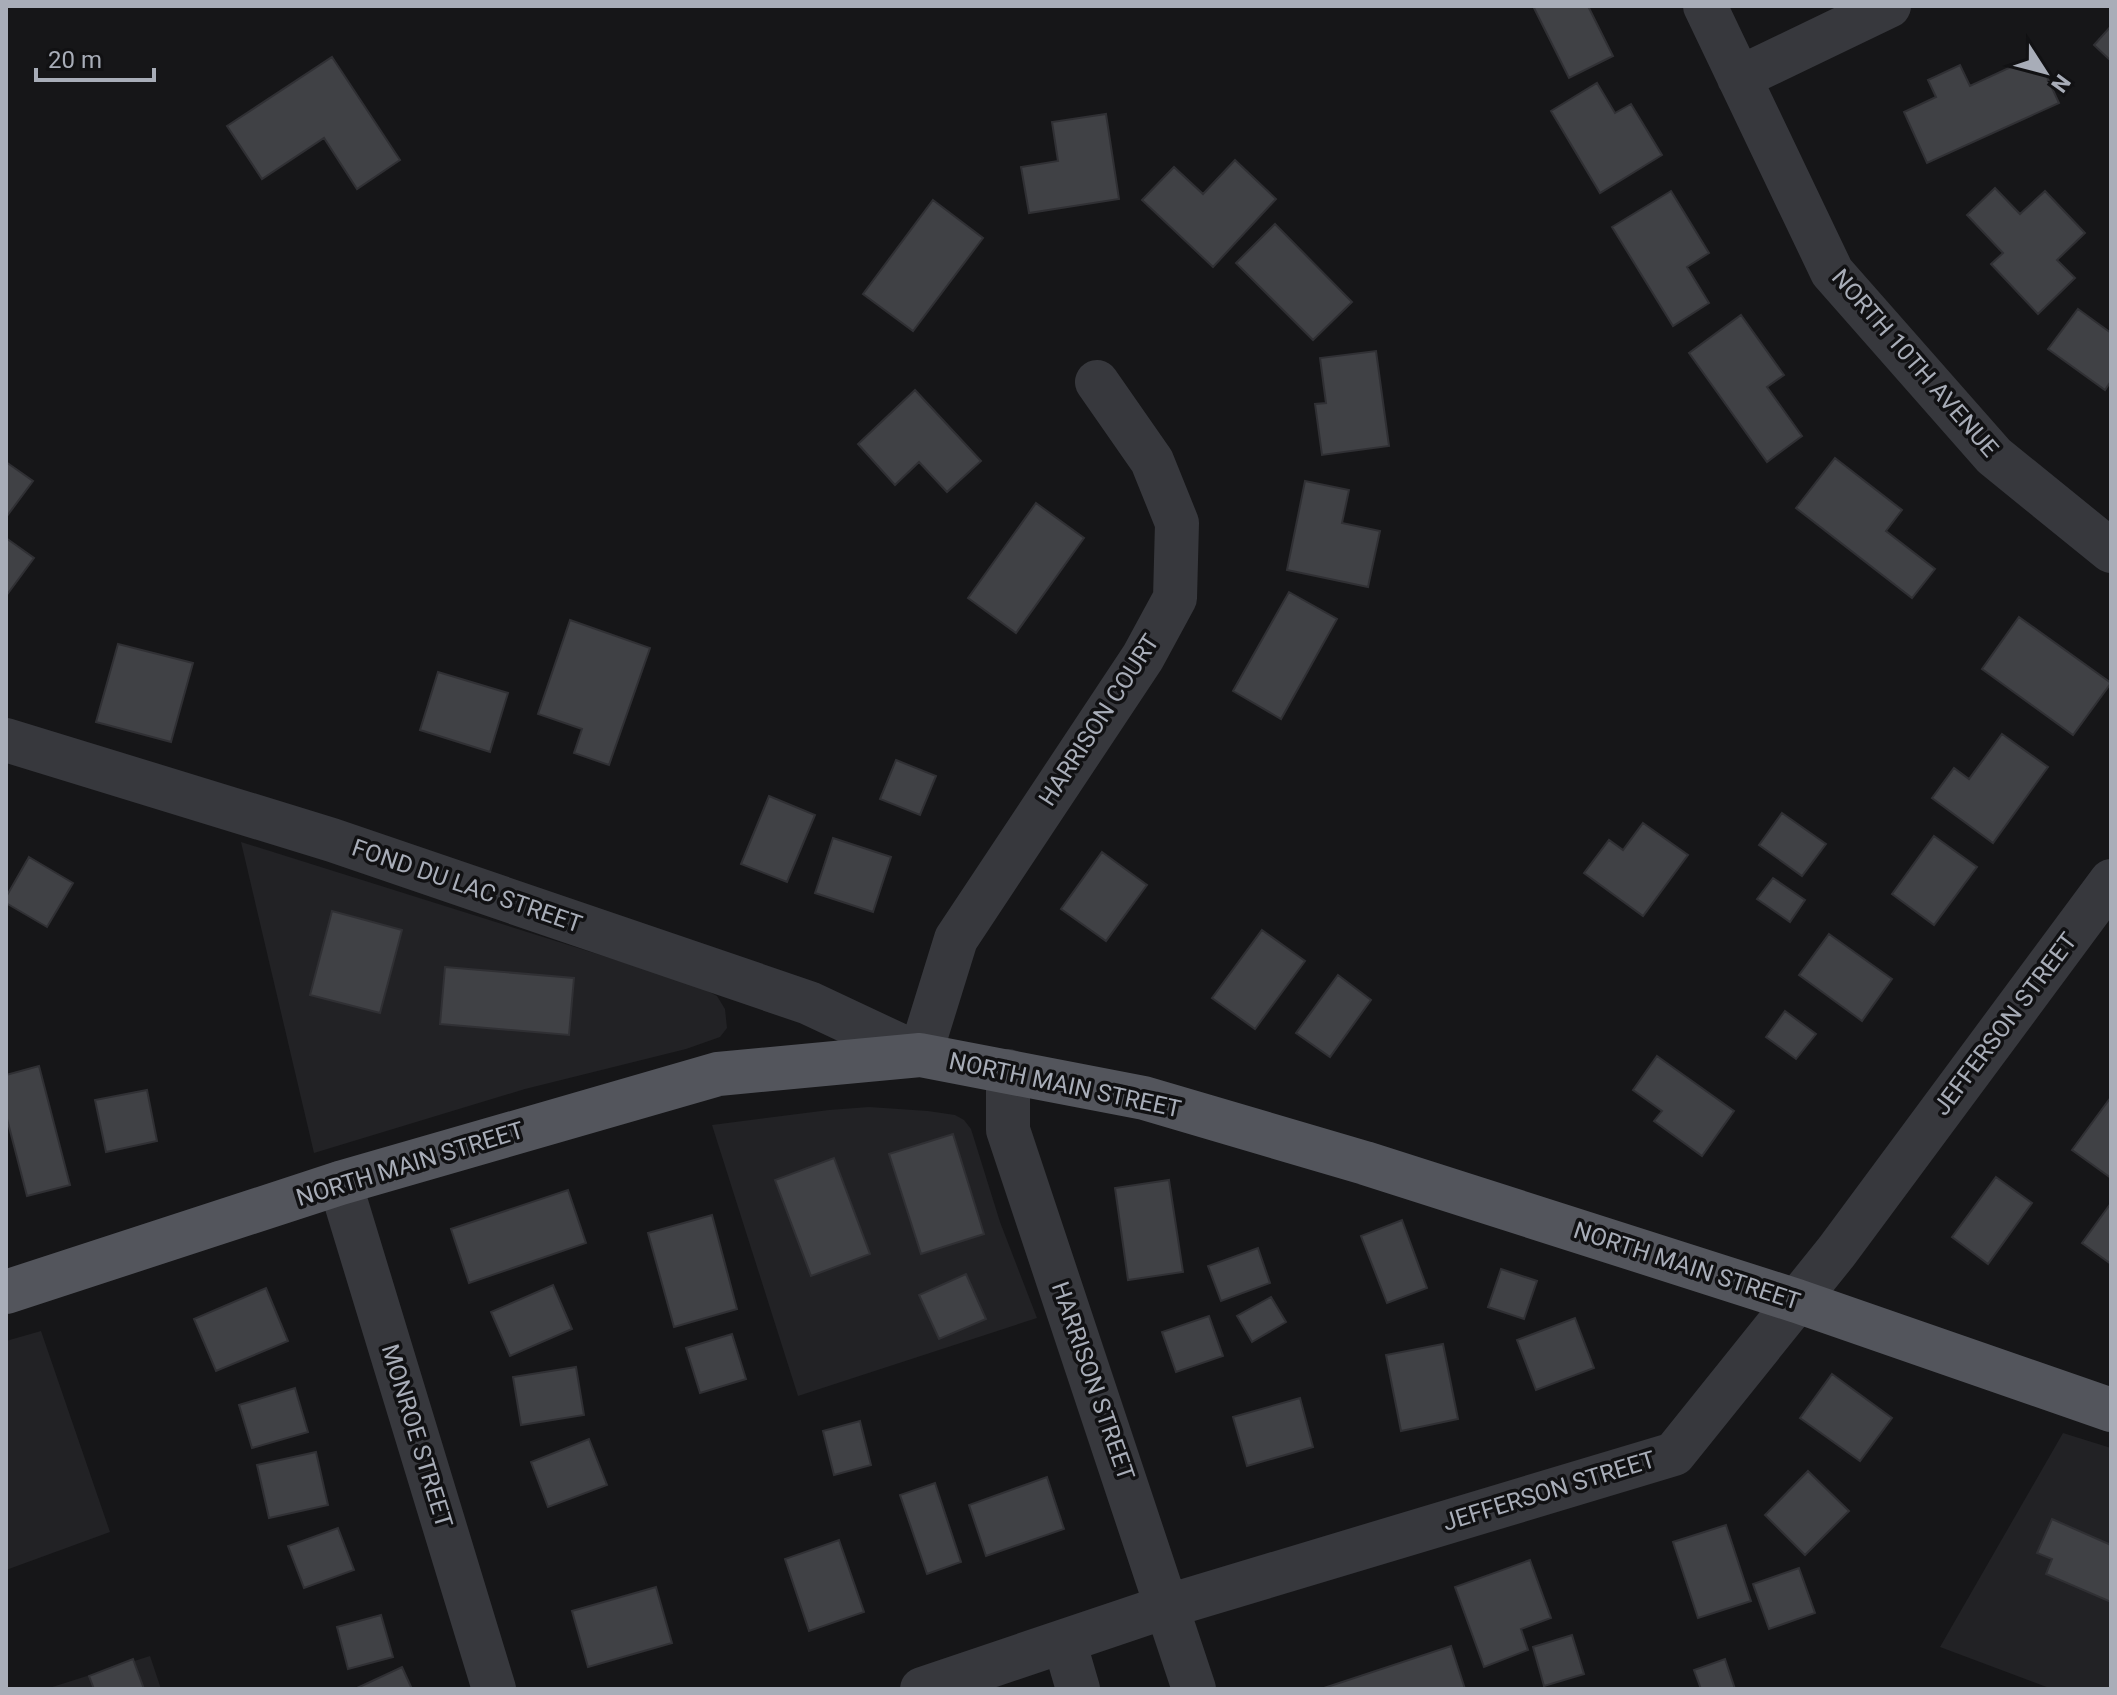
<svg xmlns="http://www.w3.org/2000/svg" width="2117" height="1695" font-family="Roboto,sans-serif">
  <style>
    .built { fill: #222225 }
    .building { fill: #404145; stroke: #303034; stroke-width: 2 }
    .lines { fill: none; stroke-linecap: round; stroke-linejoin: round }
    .minor { stroke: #37383d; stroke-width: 44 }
    .major { stroke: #53555c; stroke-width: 44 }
    .labels { text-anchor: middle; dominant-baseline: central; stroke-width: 7; stroke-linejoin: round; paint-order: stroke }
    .street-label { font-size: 24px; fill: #a8adb8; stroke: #111113 }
  </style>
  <rect width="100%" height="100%" fill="#161618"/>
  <path class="built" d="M241,842L696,985L717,996L725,1009L727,1028L720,1037L686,1049L525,1089L314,1153Z
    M869,1107L928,1111L955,1115L964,1120L971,1129L1000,1222L1037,1318L798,1396L712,1125L829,1110Z
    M41,1331L110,1532L6,1570V1341Z
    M2063,1433L2111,1448V1689H2052L1940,1647Z
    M150,1656L161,1689H46Z"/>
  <path class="building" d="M1533,6H1588L1613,56L1569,78Z
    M2111,26V61L2094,45Z
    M2037,55L2059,103L1927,163L1904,112L1936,97L1928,80L1960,65L1970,86Z
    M332,57L400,160L357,189L324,138L262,179L227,126Z
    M1597,83L1615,113L1631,104L1662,155L1600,193L1551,111Z
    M1106,114L1119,199L1029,213L1021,167L1058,161L1052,122Z
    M1235,160L1276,199L1213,267L1142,200L1174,167L1203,194Z
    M1995,188L2020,214L2045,191L2085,233L2057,260L2075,278L2038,314L1991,264L2003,253L1967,215Z
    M1671,191L1709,253L1687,267L1709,303L1673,326L1612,227Z
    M933,200L983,238L913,331L863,294Z
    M1275,224L1352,302L1313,340L1236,263Z
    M2078,309L2111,333V381L2105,390L2048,349Z
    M1741,315L1784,375L1767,387L1802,436L1767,462L1689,353Z
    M1376,351L1389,446L1322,455L1315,404L1326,403L1320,358Z
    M915,390L981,461L947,492L919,462L895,485L858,444Z
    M1835,458L1902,510L1886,531L1935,569L1912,598L1796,508Z
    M6,462L33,481L7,516L6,515Z
    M1305,481L1349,490L1342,523L1380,531L1368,587L1287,570Z
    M1036,503L1084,538L1016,633L968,598Z
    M6,538L34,558L6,596Z
    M1289,592L1337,619L1281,719L1233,691Z
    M2019,617L2111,683L2073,735L1982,669Z
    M570,620L650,648L609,765L574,753L582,729L538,714Z
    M118,644L193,663L171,742L96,722Z
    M438,672L508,693L490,752L420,730Z
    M2002,734L2048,767L1993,843L1932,798L1954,768L1969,779Z
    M896,760L936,776L920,815L880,799Z
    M769,796L815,815L787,882L741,864Z
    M1782,813L1826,844L1802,876L1759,845Z
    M1643,823L1688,855L1643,916L1584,873L1609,840L1623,850Z
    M1934,836L1977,867L1934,925L1892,894Z
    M833,838L891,857L873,912L815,893Z
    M1102,852L1147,885L1106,941L1061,909Z
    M29,857L73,883L47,927L6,903V897Z
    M1773,878L1805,900L1790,922L1757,899Z
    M332,911L402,930L380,1013L310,995Z
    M1262,930L1305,961L1255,1029L1212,998Z
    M1829,934L1892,979L1862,1021L1799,975Z
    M445,967L574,978L569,1035L440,1024Z
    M1338,975L1371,1000L1330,1057L1296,1033Z
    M1785,1011L1816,1034L1796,1059L1766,1037Z
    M1657,1056L1734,1111L1702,1156L1654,1121L1662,1111L1633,1090Z
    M39,1066L70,1185L27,1196L6,1115V1075Z
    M147,1090L157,1141L106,1152L95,1100Z
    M2111,1097V1178L2072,1150Z
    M953,1134L984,1234L921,1254L889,1154Z
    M834,1158L870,1254L811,1276L775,1180Z
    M1996,1177L2032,1203L1988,1264L1952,1237Z
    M1169,1180L1183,1272L1128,1280L1115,1188Z
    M568,1190L586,1243L469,1283L451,1229Z
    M2111,1203V1264L2082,1243Z
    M712,1215L737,1309L674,1327L648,1233Z
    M1402,1220L1427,1288L1387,1303L1361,1236Z
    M1258,1248L1270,1283L1221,1301L1208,1266Z
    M1501,1269L1537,1281L1524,1319L1488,1307Z
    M966,1274L986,1319L939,1339L919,1295Z
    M553,1285L572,1329L510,1356L491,1312Z
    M266,1288L288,1341L216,1371L194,1319Z
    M1271,1297L1286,1322L1252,1342L1237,1316Z
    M1209,1316L1223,1356L1176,1372L1162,1332Z
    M1575,1318L1594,1368L1536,1390L1517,1340Z
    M732,1334L746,1379L700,1393L686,1348Z
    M1443,1344L1458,1419L1401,1431L1386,1355Z
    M576,1367L584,1415L521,1425L513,1377Z
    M1832,1374L1892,1418L1860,1461L1800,1418Z
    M295,1388L308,1432L252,1448L239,1405Z
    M1300,1398L1313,1447L1247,1466L1233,1417Z
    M860,1421L871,1465L834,1475L823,1431Z
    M589,1439L607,1485L548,1507L531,1462Z
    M316,1452L328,1505L269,1518L257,1465Z
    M1808,1471L1849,1511L1805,1555L1765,1515Z
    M1047,1477L1064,1529L986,1556L969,1505Z
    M935,1483L961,1562L927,1574L900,1495Z
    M2052,1519L2111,1545V1602L2046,1574L2052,1559L2037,1553Z
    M1726,1525L1751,1601L1698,1618L1673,1542Z
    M338,1528L354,1570L304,1588L288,1546Z
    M839,1540L864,1612L809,1631L785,1559Z
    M1530,1560L1551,1618L1521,1629L1528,1650L1484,1667L1455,1587Z
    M1799,1568L1815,1613L1769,1629L1753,1584Z
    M656,1587L672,1643L588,1667L572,1611Z
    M381,1615L393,1657L348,1669L337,1627Z
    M1572,1635L1584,1674L1544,1686L1533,1647Z
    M1451,1646L1465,1689H1321Z
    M133,1659L144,1689H94L89,1676Z
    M1725,1659L1735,1689H1701L1694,1670Z
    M402,1667L412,1689H355Z"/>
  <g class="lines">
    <path class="minor" d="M1705,6L1832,272L1994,456L2111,551
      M1739,78L1889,6
      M6,740L332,840L809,1003L920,1055L956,939L1143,657L1175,598L1177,523L1152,461L1097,382
      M1008,1071V1130L1194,1689
      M340,1183L494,1689
      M1064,1641L1078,1689
      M922,1689L1168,1606L1674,1454L1837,1251L2111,881"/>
    <path class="major" d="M6,1292L340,1183L718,1074L920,1055L1144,1098L1365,1163L1797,1301L2111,1410"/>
  </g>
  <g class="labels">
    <g class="street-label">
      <text transform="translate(1915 363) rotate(49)">NORTH 10TH AVENUE</text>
      <text transform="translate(1099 720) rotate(-57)">HARRISON COURT</text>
      <text transform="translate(467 886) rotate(19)">FOND DU LAC STREET</text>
      <text transform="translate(2005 1024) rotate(-53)">JEFFERSON STREET</text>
      <text transform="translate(1065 1085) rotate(12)">NORTH MAIN STREET</text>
      <text transform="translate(410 1164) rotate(-17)">NORTH MAIN STREET</text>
      <text transform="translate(1687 1266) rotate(18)">NORTH MAIN STREET</text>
      <text transform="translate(1093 1381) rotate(71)">HARRISON STREET</text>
      <text transform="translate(417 1436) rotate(73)">MONROE STREET</text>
      <text transform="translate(1549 1491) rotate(-17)">JEFFERSON STREET</text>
    </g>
  </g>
  <rect width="2117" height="1695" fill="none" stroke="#a8adb8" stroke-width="16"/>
  <g transform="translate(2045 72) rotate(126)" stroke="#111113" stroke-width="6" paint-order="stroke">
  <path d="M0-6L14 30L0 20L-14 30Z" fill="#a8adb8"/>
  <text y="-12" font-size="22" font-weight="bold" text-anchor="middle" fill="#a8adb8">N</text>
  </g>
  <path d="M36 68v12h118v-12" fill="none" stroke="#a8adb8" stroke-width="4"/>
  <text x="48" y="68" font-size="24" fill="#a8adb8" stroke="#111113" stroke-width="6" paint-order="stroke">20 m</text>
</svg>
